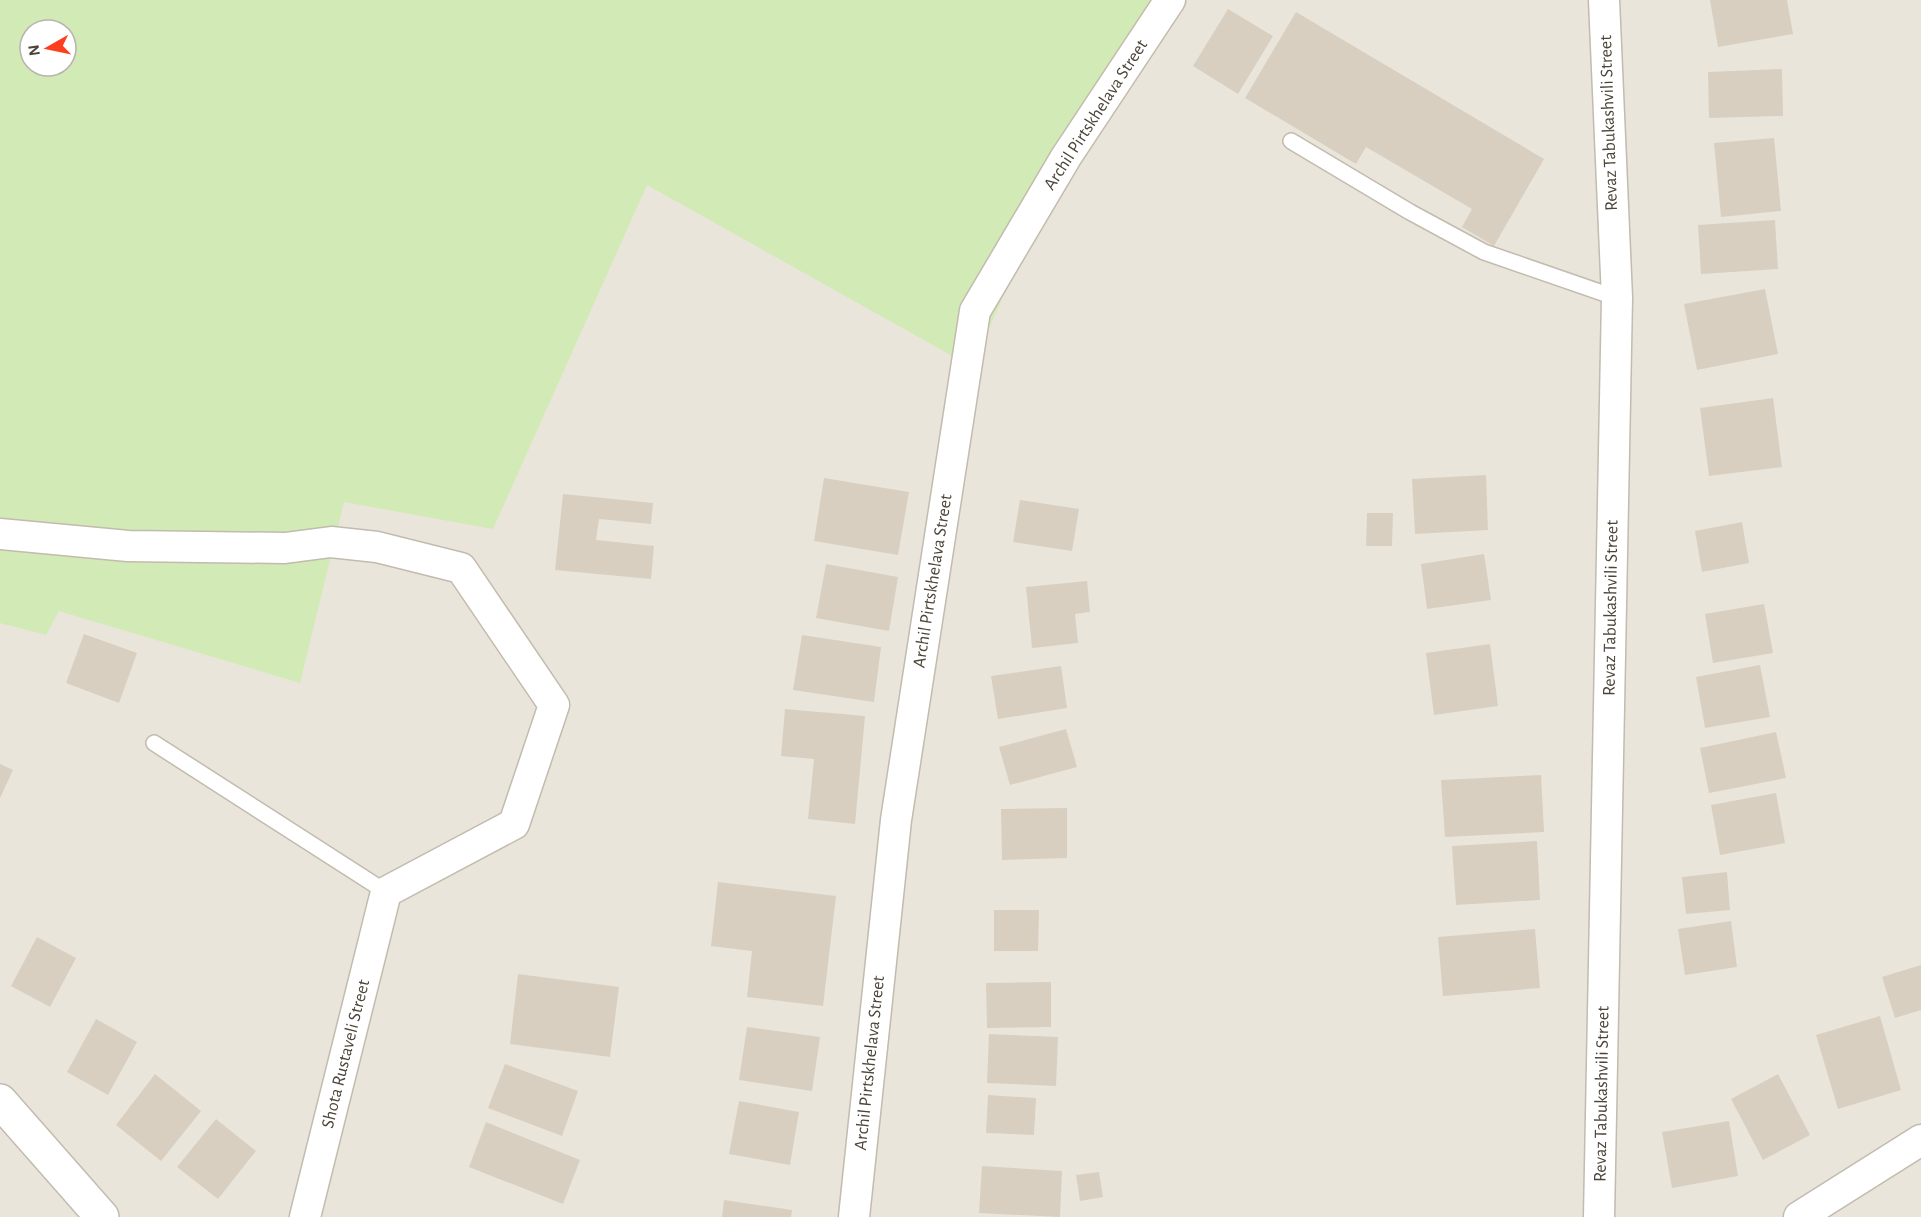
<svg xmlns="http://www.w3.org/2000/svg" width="1921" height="1217" font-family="'Alegreya Sans',sans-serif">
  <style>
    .residential { fill: #eae5da; fill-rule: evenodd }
    .green { fill: #d2eab5; fill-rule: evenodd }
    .building { fill: #d8cfc1 }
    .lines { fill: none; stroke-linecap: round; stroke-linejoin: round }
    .service-casing { stroke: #c2bbae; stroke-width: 18 }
    .minor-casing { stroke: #c2bbae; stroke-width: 33 }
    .tertiary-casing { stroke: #c2bbae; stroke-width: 36 }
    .service { stroke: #fff; stroke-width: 15 }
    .minor { stroke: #fff; stroke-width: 30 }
    .tertiary { stroke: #fff; stroke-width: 33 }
    .labels { text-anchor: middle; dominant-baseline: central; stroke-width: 5; stroke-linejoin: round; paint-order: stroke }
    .street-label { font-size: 18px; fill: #4b4439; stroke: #fff }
  </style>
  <rect width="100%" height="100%" fill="#f6f3ec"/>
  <path class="residential" d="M0,0H1921V1217H0ZM30,30H66V66H30Z"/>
  <path class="green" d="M0,0H1151L1058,172L972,367L647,185L493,529L344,502L300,683L59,611L46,635L0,623ZM30,30H66V66H30Z"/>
  <path class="building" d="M1710,0H1787L1793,34L1718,47Z
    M1228,9L1273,36L1238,94L1193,66Z
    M1296,12L1544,159L1494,246L1462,227L1472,209L1366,147L1356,164L1245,98Z
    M1782,69L1783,116L1709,118L1708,72Z
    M1774,138L1781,211L1721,217L1714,143Z
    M1775,220L1778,269L1701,274L1698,225Z
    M1765,289L1778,354L1697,370L1684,304Z
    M1773,398L1782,467L1709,476L1700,408Z
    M1486,475L1488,530L1415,534L1412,479Z
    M824,478L909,492L898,555L814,541Z
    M563,494L653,503L651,524L599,519L596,540L654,546L651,579L555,570Z
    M1020,500L1079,509L1072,551L1013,542Z
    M1367,513H1393L1392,546H1366Z
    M1742,522L1749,563L1702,572L1695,531Z
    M1484,554L1491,600L1427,609L1421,564Z
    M826,564L898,577L889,631L816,618Z
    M1087,581L1090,612L1075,614L1078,643L1032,648L1026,587Z
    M1764,604L1773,653L1713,663L1705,614Z
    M84,634L137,653L119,703L66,683Z
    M802,635L881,647L874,702L793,690Z
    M1490,644L1498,706L1434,715L1426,653Z
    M1760,665L1770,717L1705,728L1696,677Z
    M1061,666L1067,708L998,719L991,676Z
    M785,709L865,716L855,824L808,819L814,759L781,756Z
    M1066,729L1077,767L1010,785L999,747Z
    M1776,732L1786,778L1709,793L1700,748Z
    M0,764L13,770L0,798Z
    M1541,775L1544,832L1445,837L1441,780Z
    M1776,793L1785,843L1720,855L1711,805Z
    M1067,808V858L1002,860L1001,809Z
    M1537,841L1540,900L1456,905L1452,846Z
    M1727,872L1730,910L1686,914L1682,877Z
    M718,882L836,896L823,1006L747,997L752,951L711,946Z
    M994,910H1039L1038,951H994Z
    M1731,921L1737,967L1685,975L1678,929Z
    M1535,929L1540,988L1443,996L1438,937Z
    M37,937L76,958L50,1007L11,986Z
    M1921,965V1010L1895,1018L1882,977Z
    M518,974L619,987L610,1057L510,1044Z
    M1051,982V1027L987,1028L986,983Z
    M1880,1016L1901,1090L1838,1109L1816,1035Z
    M96,1019L137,1042L108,1095L67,1072Z
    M747,1027L820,1037L812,1091L739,1080Z
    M989,1034L1058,1037L1056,1086L987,1083Z
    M505,1064L578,1091L562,1136L488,1108Z
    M155,1074L201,1111L161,1161L116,1125Z
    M1778,1074L1810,1135L1763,1160L1731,1099Z
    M988,1095L1036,1098L1034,1135L986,1133Z
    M739,1101L799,1112L790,1165L729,1154Z
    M216,1119L256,1151L218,1199L177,1167Z
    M1729,1121L1738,1176L1672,1188L1662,1132Z
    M486,1122L580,1160L563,1204L469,1167Z
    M982,1166L1062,1171L1060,1217L979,1213Z
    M1099,1172L1103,1197L1080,1201L1076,1175Z
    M724,1200L792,1210L791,1217H722Z"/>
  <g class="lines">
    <g class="service-casing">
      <path id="service" d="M1291,141L1410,212L1484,252L1617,298
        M154,743L386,892"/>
    </g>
    <g class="minor-casing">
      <path id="minor" d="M0,534L128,546L285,548L331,542L377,547L461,568L554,705L514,824L386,892L305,1217
        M854,1217L896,820L975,311L1066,157L1170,0
        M1599,1217L1617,298L1604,0
        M1799,1217L1921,1140"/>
    </g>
    <g class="tertiary-casing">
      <path id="tertiary" d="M0,1101L102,1217"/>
    </g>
    <use href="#service" class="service"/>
    <use href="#minor" class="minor"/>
    <use href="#tertiary" class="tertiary"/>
  </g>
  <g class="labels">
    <g class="street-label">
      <text transform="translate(1096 115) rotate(-57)">Archil Pirtskhelava Street</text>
      <text transform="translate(1609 123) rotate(-92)">Revaz Tabukashvili Street</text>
      <text transform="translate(933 581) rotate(-81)">Archil Pirtskhelava Street</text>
      <text transform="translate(1611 608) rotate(-89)">Revaz Tabukashvili Street</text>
      <text transform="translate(346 1054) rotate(-76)">Shota Rustaveli Street</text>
      <text transform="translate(870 1063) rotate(-84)">Archil Pirtskhelava Street</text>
      <text transform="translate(1602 1094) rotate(-89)">Revaz Tabukashvili Street</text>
    </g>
  </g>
  <g transform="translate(48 48) rotate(261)"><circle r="28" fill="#ffffff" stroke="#b7b4b0" stroke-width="1.5"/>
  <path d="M0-4.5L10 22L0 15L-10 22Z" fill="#fc3f1d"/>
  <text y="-9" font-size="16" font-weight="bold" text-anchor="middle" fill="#4b4439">N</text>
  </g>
</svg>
